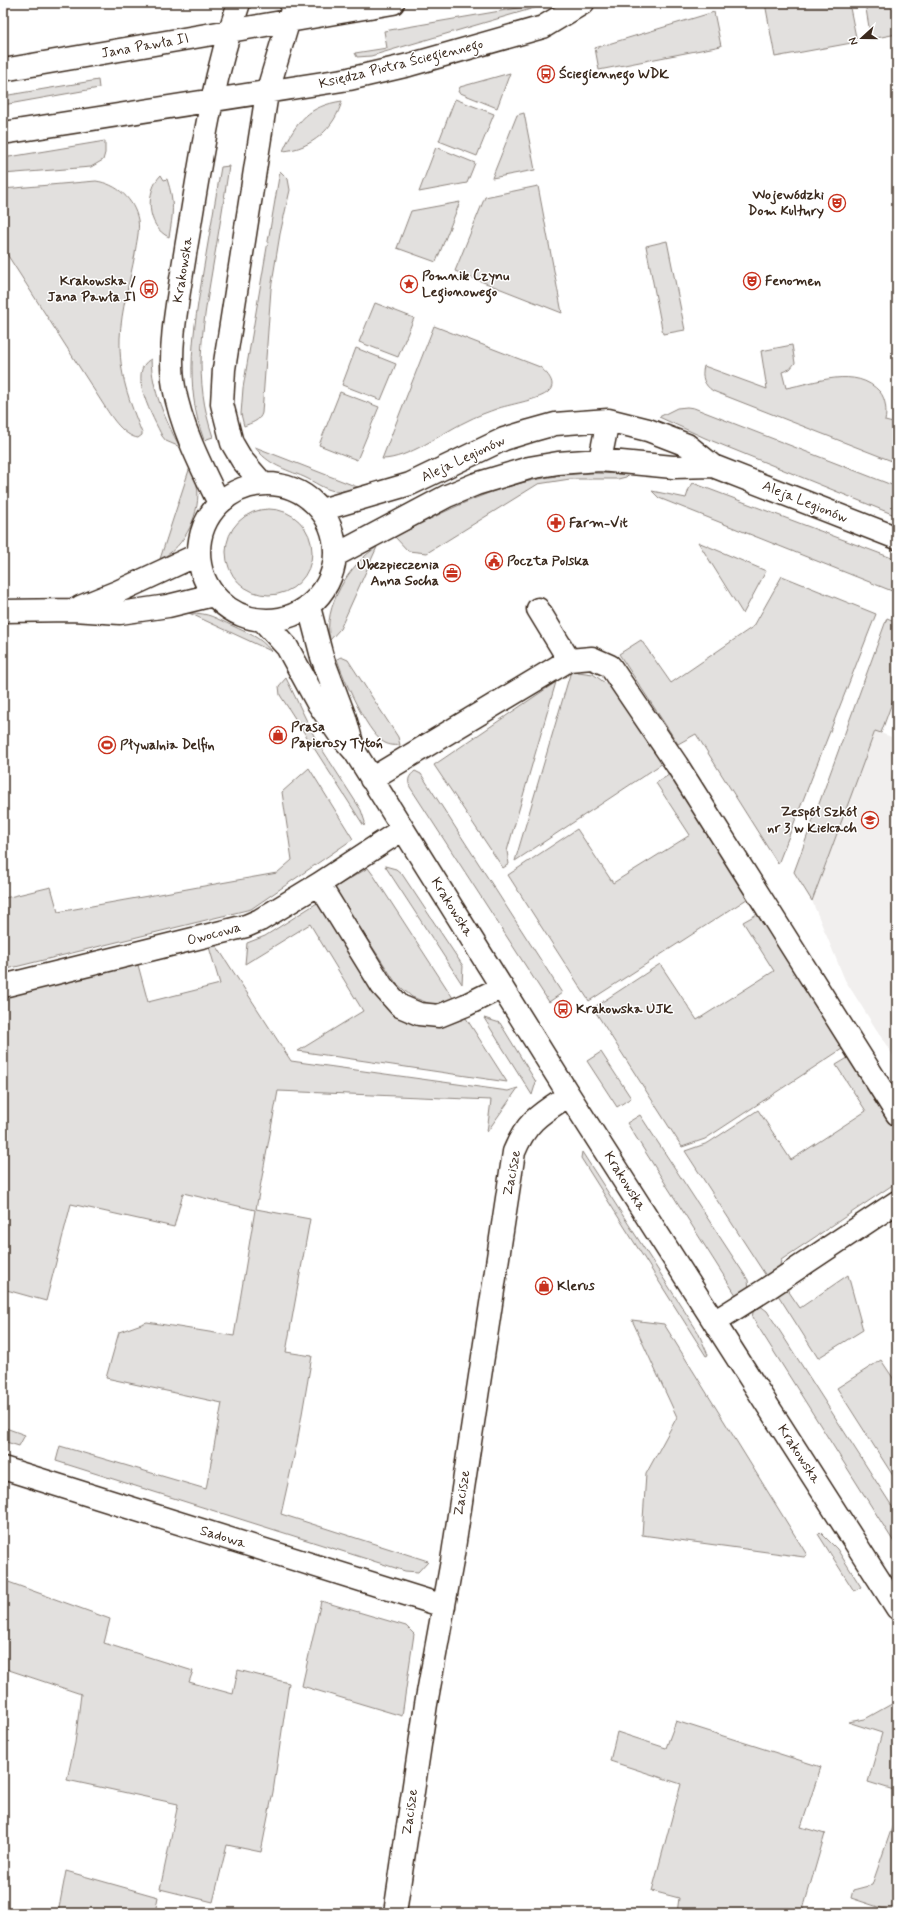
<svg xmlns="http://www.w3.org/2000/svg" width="900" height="1916" font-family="Mynerve,sans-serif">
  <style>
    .built { fill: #f1efee }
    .green { fill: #e2e0de; stroke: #8e857e }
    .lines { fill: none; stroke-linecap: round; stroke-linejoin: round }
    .minor-casing { stroke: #3b2a1e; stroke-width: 25 }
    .minor { stroke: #fff; stroke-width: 22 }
    .labels { text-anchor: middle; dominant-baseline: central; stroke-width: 3; stroke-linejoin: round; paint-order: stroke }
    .street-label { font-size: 14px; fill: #3b2a1e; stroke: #fff }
    .poi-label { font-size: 14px; font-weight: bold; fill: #3b2a1e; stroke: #fff; text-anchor: start }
  </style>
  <rect width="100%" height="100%" fill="#fff"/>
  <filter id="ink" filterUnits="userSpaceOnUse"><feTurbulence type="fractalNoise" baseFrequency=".025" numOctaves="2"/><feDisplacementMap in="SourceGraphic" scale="8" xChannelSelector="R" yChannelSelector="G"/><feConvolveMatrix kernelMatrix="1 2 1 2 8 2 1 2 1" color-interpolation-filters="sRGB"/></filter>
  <g filter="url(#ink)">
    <path class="built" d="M875,731L897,739V1062L845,980L812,901Z"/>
    <path class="green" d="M765,3H849L857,42L775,57Z
      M865,3H897V34L871,39Z
      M541,4H543L541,6L371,56L357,57L355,53L387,48L384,31Z
      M714,12L721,46L599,70L595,48Z
      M510,73L497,108L458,92L460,87Z
      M98,80L99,88L3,105V96Z
      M455,99L494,114L477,156L439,141Z
      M342,101C335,128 311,149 283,151C296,121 309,106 342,101Z
      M524,113L535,170L492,178L517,115Z
      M105,141V153L103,160L91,167L3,174V158Z
      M436,147L475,163L467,183L419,192Z
      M229,166C224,201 218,236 212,271C202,331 193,378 213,437L204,440C183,384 194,329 203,272C209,237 215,202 221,167Z
      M280,171L288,179L290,190L280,234L271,289L262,413C260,421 251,423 244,426L241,414L243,388Z
      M161,175L164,180L167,179C175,203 173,214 169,237C146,227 145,191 161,175Z
      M96,181C117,184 134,199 138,220C140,231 136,243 135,254C130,281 121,310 120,338C119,375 129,400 142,433V435L138,438C124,436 112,418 105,407L3,248V189Z
      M538,186L562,313L455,271L485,197Z
      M460,202L436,262L397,248L411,211Z
      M667,241L685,330L663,334L646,246Z
      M375,303L414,318L398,357L359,342Z
      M434,326L540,367C547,373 558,384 548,392C541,399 512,404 499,408C488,412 476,416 465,422C442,433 408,459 382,459Z
      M792,345L795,363L790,369L782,372L786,388C815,383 856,365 880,392C886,399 887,412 885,421L897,424V463L713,391C704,385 701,377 704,366L767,389L761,351Z
      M356,348L396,364L381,400L342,385Z
      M151,359C152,390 165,420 180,447L166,441L162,436C154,419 126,371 151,359Z
      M340,392L379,407L357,460L319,445Z
      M687,407L694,408L897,487V516L705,438L659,417L677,408Z
      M255,447L360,488C352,490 344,492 335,491C323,489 315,482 304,477C285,469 268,465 255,447Z
      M190,467C192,473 196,479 197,485C202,511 185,548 160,559Z
      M589,473L629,474L626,477L618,479H570L538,484L427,553L408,551L395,537C462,502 511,477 589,473Z
      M693,483L897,560V593L659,498L652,491L686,498L689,489Z
      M226 552a43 43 0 1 1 86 0a43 43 0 1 1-86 0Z
      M698,542L766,571L743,614Z
      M377,547L340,629L330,640C322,608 350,563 377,547Z
      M782,576L876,614L778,864L696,734L678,744L619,654L641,640L671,683L754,626Z
      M189,613C211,613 214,618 233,626C249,634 259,636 271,651Z
      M887,618L897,622V689L881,733L875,731L812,901L794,872Z
      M341,657L348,660L398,737L400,745C394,746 387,745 382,741C366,730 343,678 337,659Z
      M571,671L593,674L613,689L663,763L515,861Z
      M286,678L316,740L361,810L365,822L364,826L280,695L279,686Z
      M556,682L507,851L509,864L503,868L434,765Z
      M309,768L353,839L251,909L3,970L5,898L51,887L58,912L277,873L292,860L282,792Z
      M415,771L421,774L562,993L549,1002L410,787C407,779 409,776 415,771Z
      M672,773L750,897L589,1001L508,875L577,829L613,883L690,835L656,783Z
      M385,866L396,869L402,874L463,966L462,984Z
      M368,868L374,876L453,998L436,1006L412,997L396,983L334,888Z
      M317,903L385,1007C400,1019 421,1029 441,1026C449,1025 458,1021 466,1018L507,1082L298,1051L363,1011L310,924L245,964L247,943L265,936Z
      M759,913L845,1047L705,1139L682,1147L593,1008L660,964L697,1020L774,971L743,922Z
      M216,945L291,1061L508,1091L518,1088L487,1132L491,1100L278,1091L256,1209L310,1219L286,1352L312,1356L297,1443L281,1514L428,1561L418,1572L405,1571L56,1461L60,1446L206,1489L222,1403L106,1378L119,1332L147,1322L234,1336L255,1210L183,1193L174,1227L71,1204L46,1301L3,1289V995L138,965L148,1002L220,984L209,947Z
      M484,1018L500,1023L536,1082L532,1095Z
      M601,1052L631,1098L617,1107L587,1061Z
      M851,1056L897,1130V1182L781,1260L779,1272L768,1279L685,1151L708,1143L758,1110L791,1160L866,1111L836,1065Z
      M640,1115L748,1280L749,1290L736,1295L627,1123Z
      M582,1152L698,1332L708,1355L706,1356L581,1158Z
      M848,1275L863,1330L818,1358L778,1295L787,1289L800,1308Z
      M759,1305L767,1311L897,1514V1547L752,1317L754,1308Z
      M632,1320L664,1324L807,1555L804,1557L642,1535L646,1474L677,1417Z
      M881,1360L897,1384V1482L837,1388Z
      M3,1427L25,1435L19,1446L3,1441Z
      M820,1532L837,1549L861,1587L854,1591L818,1534Z
      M3,1580L110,1619L104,1643L193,1671L189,1682L233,1694L238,1670L289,1683L273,1792L261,1852L227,1845L213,1902L160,1889L178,1804L67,1780L75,1743L81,1694L3,1668Z
      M321,1601L406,1626L414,1634L402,1716L302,1686Z
      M897,1701V1791L868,1782L882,1733L848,1722L865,1719Z
      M676,1721L821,1767L801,1827L825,1834L802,1913H677L679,1898L652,1891L681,1784L610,1761L617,1732L666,1748Z
      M897,1813V1907L893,1912L851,1898L853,1890L872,1885Z
      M66,1871L158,1897L155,1913H58Z"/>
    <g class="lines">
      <g class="minor-casing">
        <path id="minor" d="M3,70L393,3
          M3,133L349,79L409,65L543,27L583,3
          M600,460L608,420
          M262,483L242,460L232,443L222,404L224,369L267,93L294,3
          M199 552a68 68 0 1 1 136 0a68 68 0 1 1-136 0Z
          M219,503C201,466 181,427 174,387C167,347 180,289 186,248C200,166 211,82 239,3
          M321,510L410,484L504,439L530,431L555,424L608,420L648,430L687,445L713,466L897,538
          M336,555L447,496L476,484L529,468L558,463L600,460L673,467L713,466
          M80,607L117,592L197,555
          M309,607L322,657L345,718L352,743
          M538,609L569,660
          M3,611L73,610L120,613L168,606L213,595
          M264,622L287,647L317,702L339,734L355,752L569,1095L897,1608
          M371,779L569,660L592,658L610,666L677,765L897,1114
          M319,884L382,986L400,1006L419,1014L439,1016L466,1005L502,987
          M3,986L246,926L260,920L319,884L403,829
          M714,1322L768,1288L897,1202
          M3,1468L444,1606
          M395,1913L426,1704L452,1561L514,1152C527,1120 542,1113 569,1095"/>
      </g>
      <use href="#minor" class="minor"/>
    </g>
  </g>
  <defs>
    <g id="bus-ring" transform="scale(0.9)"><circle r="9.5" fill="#fff" stroke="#c8321e" stroke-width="1.5"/><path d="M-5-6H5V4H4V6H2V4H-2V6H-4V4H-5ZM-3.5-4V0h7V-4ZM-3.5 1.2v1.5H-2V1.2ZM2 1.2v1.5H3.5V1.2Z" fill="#c8321e"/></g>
    <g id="theatre-ring" transform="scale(0.9)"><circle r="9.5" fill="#fff" stroke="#c8321e" stroke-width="1.5"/><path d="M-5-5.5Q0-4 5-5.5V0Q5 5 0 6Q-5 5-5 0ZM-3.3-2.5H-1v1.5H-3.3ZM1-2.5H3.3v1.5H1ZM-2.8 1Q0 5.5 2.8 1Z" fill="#c8321e"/></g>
    <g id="sight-ring" transform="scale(0.9)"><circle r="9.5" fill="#fff" stroke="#c8321e" stroke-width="1.5"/><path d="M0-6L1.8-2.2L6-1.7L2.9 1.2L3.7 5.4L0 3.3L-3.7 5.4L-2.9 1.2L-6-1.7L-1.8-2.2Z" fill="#c8321e"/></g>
    <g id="pharmacy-ring" transform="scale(0.9)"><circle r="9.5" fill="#fff" stroke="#c8321e" stroke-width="1.5"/><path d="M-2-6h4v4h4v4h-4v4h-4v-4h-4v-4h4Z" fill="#c8321e"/></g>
    <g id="civic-ring" transform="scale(0.9)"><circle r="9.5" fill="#fff" stroke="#c8321e" stroke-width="1.5"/><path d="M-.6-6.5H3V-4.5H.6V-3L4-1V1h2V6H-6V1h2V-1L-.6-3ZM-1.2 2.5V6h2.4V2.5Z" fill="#c8321e"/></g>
    <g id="office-ring" transform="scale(0.9)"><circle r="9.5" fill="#fff" stroke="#c8321e" stroke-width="1.5"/><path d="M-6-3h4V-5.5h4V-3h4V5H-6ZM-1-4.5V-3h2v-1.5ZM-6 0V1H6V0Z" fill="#c8321e"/></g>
    <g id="shop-ring" transform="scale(0.9)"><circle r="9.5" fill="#fff" stroke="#c8321e" stroke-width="1.5"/><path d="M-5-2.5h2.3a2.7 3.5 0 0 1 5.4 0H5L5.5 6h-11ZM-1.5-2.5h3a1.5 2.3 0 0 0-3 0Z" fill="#c8321e"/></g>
    <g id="stadium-ring" transform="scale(0.9)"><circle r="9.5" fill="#fff" stroke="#c8321e" stroke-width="1.5"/><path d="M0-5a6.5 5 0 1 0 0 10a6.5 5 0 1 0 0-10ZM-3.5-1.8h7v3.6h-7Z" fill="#c8321e"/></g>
    <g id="school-ring" transform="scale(0.9)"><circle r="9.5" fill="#fff" stroke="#c8321e" stroke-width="1.5"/><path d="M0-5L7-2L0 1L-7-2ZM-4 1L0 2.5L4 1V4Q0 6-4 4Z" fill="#c8321e"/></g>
  </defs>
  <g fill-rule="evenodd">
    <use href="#bus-ring" x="546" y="74"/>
    <use href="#theatre-ring" x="837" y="203"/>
    <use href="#theatre-ring" x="752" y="281"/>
    <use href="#sight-ring" x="409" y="284"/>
    <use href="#bus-ring" x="149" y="289"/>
    <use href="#pharmacy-ring" x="556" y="523"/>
    <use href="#civic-ring" x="494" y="561"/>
    <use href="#office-ring" x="452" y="573"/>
    <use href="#shop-ring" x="278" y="735"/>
    <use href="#stadium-ring" x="107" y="745"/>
    <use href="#school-ring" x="870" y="820"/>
    <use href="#bus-ring" x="563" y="1009"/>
    <use href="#shop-ring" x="544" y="1286"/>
  </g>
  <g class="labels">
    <g class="street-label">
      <text transform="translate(145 46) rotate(-10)">Jana Pawła II</text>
      <text transform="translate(401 64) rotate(-14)">Księdza Piotra Ściegiennego</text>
      <text transform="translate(183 270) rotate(-81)">Krakowska</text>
      <text transform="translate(463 459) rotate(-25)">Aleja Legionów</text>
      <text transform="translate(805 502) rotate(22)">Aleja Legionów</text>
      <text transform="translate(452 907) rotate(58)">Krakowska</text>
      <text transform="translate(214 934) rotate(-15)">Owocowa</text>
      <text transform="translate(512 1173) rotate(-79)">Zacisze</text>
      <text transform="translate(625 1181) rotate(58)">Krakowska</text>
      <text transform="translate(799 1454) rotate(57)">Krakowska</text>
      <text transform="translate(462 1493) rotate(-81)">Zacisze</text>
      <text transform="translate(223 1537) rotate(17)">Sadowa</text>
      <text transform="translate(410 1812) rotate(-82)">Zacisze</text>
    </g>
    <g class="poi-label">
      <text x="559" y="74">Ściegiennego WDK</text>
      <text x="824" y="195" text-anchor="end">Wojewódzki<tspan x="824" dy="16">Dom Kultury</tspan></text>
      <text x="422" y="276">Pomnik Czynu<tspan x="422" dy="16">Legionowego</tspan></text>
      <text x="136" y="281" text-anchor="end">Krakowska /<tspan x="136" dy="16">Jana Pawła II</tspan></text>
      <text x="765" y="281">Fenomen</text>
      <text x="569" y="523">Farm-Vit</text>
      <text x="507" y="561">Poczta Polska</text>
      <text x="439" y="565" text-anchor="end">Ubezpieczenia<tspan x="439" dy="16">Anna Socha</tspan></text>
      <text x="291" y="727">Prasa<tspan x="291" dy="16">Papierosy Tytoń</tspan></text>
      <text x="120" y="745">Pływalnia Delfin</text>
      <text x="857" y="812" text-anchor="end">Zespół Szkół<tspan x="857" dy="16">nr 3 w Kielcach</tspan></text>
      <text x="576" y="1009">Krakowska UJK</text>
      <text x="557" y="1286">Klerus</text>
    </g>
  </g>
  <rect width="900" height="1916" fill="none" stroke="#fff" stroke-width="16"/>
  <rect x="8" y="8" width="884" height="1900" fill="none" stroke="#3b2a1e" stroke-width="1.5" filter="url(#ink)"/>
  <g transform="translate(862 38) rotate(249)" stroke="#ffffff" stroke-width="3" paint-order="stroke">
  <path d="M0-3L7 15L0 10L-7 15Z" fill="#3b2a1e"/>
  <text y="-6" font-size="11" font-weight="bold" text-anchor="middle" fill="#3b2a1e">N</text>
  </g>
</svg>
